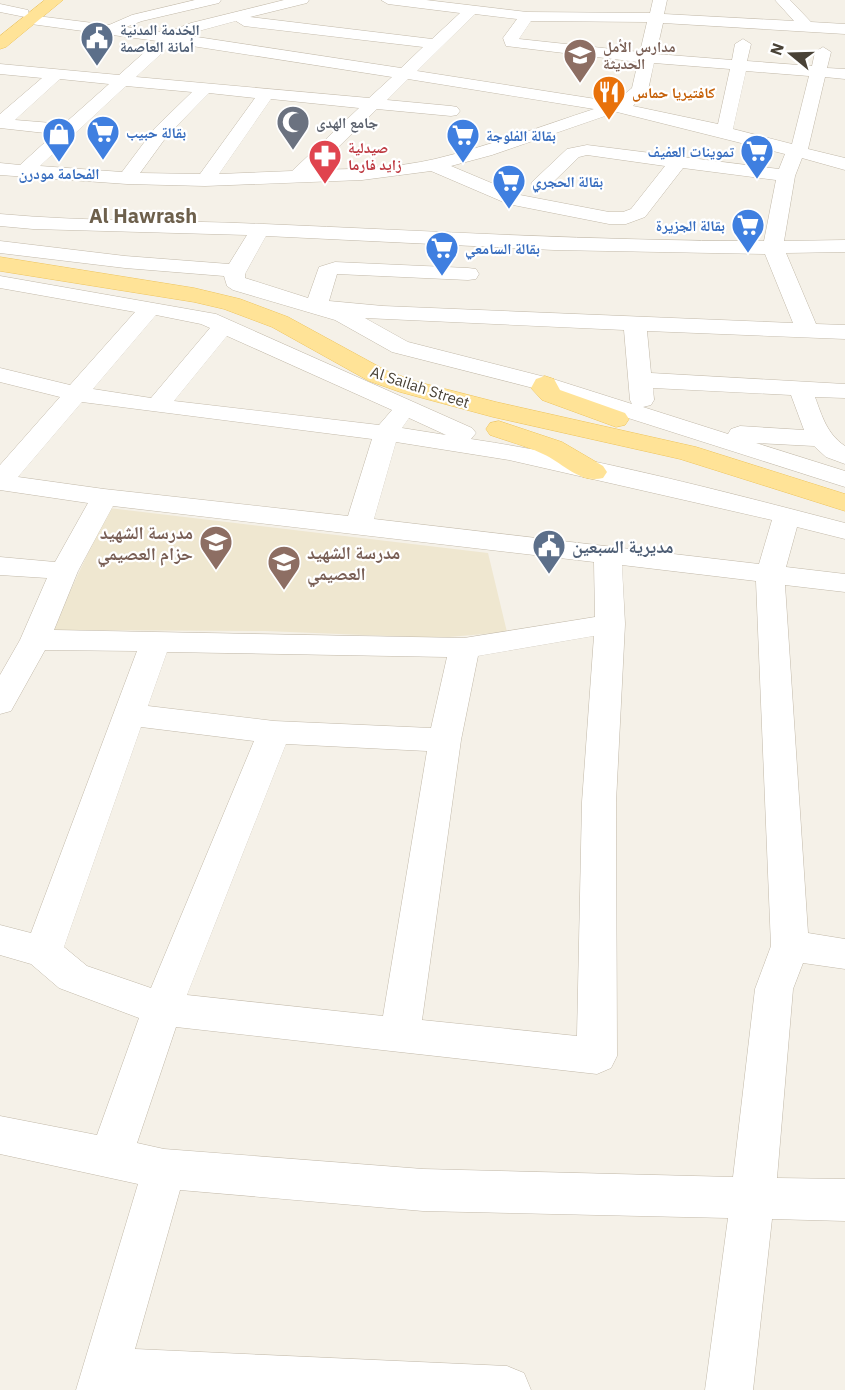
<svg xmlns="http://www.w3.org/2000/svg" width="845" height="1390" font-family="'IBM Plex Sans','Noto Naskh Arabic',sans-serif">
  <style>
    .education { fill: #efe7d0 }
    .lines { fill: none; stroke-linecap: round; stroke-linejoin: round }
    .minor-casing { stroke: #c2b9a9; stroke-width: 1 }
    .major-casing { stroke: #eec45d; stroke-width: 1 }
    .minor { fill: #fff; fill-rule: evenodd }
    .major { fill: #ffe397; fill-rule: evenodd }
    .labels { text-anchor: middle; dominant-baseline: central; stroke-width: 4.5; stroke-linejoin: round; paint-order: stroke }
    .far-service-label { font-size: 15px; font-weight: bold; fill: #4e5e75; stroke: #fff; text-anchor: start }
    .far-education-label { font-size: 15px; font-weight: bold; fill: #785e54; stroke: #fff; text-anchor: start }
    .far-food-label { font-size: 15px; font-weight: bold; fill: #c56008; stroke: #fff; text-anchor: start }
    .far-worship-label { font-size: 15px; font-weight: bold; fill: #5b616d; stroke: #fff; text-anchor: start }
    .far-shop-label { font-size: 15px; font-weight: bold; fill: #366cbe; stroke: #fff; text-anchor: start }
    .far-health-label { font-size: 15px; font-weight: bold; fill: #be3a42; stroke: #fff; text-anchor: start }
    .far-street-label { font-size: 15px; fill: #494236; stroke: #fff }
    .education-label { font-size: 18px; font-weight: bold; fill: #785e54; stroke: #fff; text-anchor: end }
    .service-label { font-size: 18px; font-weight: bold; fill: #4e5e75; stroke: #fff; text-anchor: start }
    .far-district-label { font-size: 20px; font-weight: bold; fill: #6d604c; stroke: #fff }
  </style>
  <rect width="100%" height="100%" fill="#f5f1e8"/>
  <path class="education" d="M109,508L488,553L507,632L438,638L265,631L52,630Z"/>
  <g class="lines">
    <g class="minor-casing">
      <path id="minor" d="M195,0H221L219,3L142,21L126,27L166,33L191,23L284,0H309L307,3L250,17L432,39L460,13L388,4L381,0H426L527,12L650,13L653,0H667L664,14L794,21L775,0H790L811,22L845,24V34L663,23L656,54L732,60L735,44L743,39L751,44L747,61L812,66L815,52L823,47L831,52L827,68L845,69V79L825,77L808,149L845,158V170L802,158L795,176L784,241L845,240V252L786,253L816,324L845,325V339L647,331L651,373L845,384V398L815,397C822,416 827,434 845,446V464L826,457L814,446L756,443L845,471V487L537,389L392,352L335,320L233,290L227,286L224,276L125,268L0,253V241L125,256L229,264L247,235L33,229L0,226V214C88,222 176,220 264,224C431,231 597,241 764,241L776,180L683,168L645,217L626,224H609L508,204L431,171L362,180L205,186L127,184L0,175V163L20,165L54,134L0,128V114L42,78L0,74V64L119,75L157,41L31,24L26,22L25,17L0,12V4L28,10L29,15L109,25L132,15ZM475,14L517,19L503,38L506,46L638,62L632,88L615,102L417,71ZM236,21L244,26L423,47L401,68L184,35ZM531,21L647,22L640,52L519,39ZM173,43L179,44L392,77L369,98L136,77ZM654,63L730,69L718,124L633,106L648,90ZM746,71L809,76L792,144L733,129ZM60,79L109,84L64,124L15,120ZM408,79L594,109C542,126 489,146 435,159C396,168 354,169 315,170L377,109L451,116L457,115L460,111L457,107L451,106L387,100ZM126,86L192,92L155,128L122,172L40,166ZM209,93L255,98L200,174L140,173L167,136ZM271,99L359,108L292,171L219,174ZM617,112L785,154L779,169L587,145L567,149L531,183L534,187H548L579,157L587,155L665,166L631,209L623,212H609L520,195L451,166L492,155ZM266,236L554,250L765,254L793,323L383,306L329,301L337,274L468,280L476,279L479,274L476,269L468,268L335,262L319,267L308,298L245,278V274ZM365,318L624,330L630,400L632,404L553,379L408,342ZM653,388L791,395L804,430L740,426L731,429L728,434L643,407L651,405L654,400Z
        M0,276L216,314L472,428L476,433L471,439C597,458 722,491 845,523V539L797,527L786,567L845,574V592L785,585L808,933L845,939V969L803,963L793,989L777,1178L845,1179V1221L772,1219L753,1390H705L728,1218L423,1211L180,1190L135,1349L507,1366L524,1373L531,1390H76L138,1184L0,1154V1116L97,1135L139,1018L59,988L31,964L0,955V925L31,933L137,651L45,650L11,711L0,714V675L20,640L47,578L0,575V557L55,562L88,503L0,490V465L60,397L0,382V368L70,385L135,312L0,288ZM156,315L201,324L210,328L151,398L93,389ZM227,336L392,410L379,425L174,401ZM82,402L372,439L348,516L104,489L18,477ZM409,418L446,435L402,428ZM396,442L509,460L772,520L759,564L374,519ZM113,506L594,562L595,617L464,638L54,630L78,571ZM622,565L756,581L771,946L755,989L733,1177L423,1169L164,1149L137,1143L176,1027L597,1074L611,1068L617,1056L616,802L625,624ZM594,636L582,802L577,1036L422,1020L461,740L478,656ZM167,652L447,657L431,728L274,721L148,706ZM141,727L254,741L151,988L87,966L64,947ZM286,744L427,751L383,1016L187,995Z"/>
    </g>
    <g class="major-casing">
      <path id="major" d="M45,0H63L6,47L0,49V36Z
        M0,257L194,288L240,299L288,317L387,371L418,382L496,402L696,447L845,494V511L680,459L493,417L400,392L369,381L272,327L224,309L194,302L0,271Z
        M545,376L554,379L560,390L625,413L629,419L625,425L616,427L542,400L531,388L536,379Z
        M499,421L562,442L603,466L607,472L603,478C580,484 563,463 543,454C527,446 507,441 490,435L486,429L490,423Z"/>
    </g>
    <use href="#minor" class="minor"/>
    <use href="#major" class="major"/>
  </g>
  <defs>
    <g id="civic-pin" transform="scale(1.725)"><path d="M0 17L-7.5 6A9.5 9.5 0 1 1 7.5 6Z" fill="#5c6f8a" stroke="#fff"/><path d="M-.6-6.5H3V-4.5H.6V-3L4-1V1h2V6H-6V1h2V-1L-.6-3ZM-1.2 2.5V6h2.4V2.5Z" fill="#fff"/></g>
    <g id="school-pin" transform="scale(1.725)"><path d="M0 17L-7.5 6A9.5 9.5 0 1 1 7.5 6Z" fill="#8d6e63" stroke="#fff"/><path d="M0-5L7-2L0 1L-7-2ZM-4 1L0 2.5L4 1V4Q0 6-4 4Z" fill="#fff"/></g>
    <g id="restaurant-pin" transform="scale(1.725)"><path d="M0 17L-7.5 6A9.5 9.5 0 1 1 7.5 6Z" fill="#e8710a" stroke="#fff"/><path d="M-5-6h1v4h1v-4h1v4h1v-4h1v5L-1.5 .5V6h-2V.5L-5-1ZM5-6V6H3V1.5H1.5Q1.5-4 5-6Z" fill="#fff"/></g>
    <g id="mosque-pin" transform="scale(1.725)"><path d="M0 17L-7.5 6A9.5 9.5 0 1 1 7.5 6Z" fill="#6b7280" stroke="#fff"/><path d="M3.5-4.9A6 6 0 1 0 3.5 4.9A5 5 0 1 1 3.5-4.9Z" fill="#fff"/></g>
    <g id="supermarket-pin" transform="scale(1.725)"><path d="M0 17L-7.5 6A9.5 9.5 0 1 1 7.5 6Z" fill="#3f7fe0" stroke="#fff"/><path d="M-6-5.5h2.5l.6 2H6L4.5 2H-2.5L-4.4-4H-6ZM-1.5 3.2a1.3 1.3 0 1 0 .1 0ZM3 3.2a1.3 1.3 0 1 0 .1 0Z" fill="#fff"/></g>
    <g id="shop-pin" transform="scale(1.725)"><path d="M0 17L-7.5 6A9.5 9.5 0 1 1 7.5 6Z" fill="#3f7fe0" stroke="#fff"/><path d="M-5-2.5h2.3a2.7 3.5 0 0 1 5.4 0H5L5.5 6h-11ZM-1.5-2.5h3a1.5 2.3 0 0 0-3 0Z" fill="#fff"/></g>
    <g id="pharmacy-pin" transform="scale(1.725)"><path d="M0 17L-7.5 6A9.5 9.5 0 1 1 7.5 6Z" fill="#e0444e" stroke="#fff"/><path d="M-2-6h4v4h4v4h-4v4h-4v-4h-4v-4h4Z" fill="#fff"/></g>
  </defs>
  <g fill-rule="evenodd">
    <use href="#civic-pin" x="97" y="38"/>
    <use href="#school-pin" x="580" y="55"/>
    <use href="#restaurant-pin" x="609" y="92"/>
    <use href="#mosque-pin" x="293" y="122"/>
    <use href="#supermarket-pin" x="103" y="132"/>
    <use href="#shop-pin" x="59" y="134"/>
    <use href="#supermarket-pin" x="463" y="135"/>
    <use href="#supermarket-pin" x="757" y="151"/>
    <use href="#pharmacy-pin" x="325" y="156"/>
    <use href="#supermarket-pin" x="509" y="181"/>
    <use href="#supermarket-pin" x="748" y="225"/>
    <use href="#supermarket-pin" x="442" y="248"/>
    <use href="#school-pin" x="216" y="542"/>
    <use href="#civic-pin" x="549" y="546"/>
    <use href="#school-pin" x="284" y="562"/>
  </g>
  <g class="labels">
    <g class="far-service-label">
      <text x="120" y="29">الخدمة المدنية<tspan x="120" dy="17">أمانة العاصمة</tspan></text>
    </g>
    <g class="far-education-label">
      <text x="603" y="46">مدارس الأمل<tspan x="603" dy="17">الحديثة</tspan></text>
    </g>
    <g class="far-food-label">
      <text x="632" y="92">كافتيريا حماس</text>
    </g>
    <g class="far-worship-label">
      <text x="316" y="122">جامع الهدى</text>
    </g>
    <g class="far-shop-label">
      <text x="126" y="132">بقالة حبيب</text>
      <text x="486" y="135">بقالة الفلوجة</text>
      <text x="734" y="151" text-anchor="end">تموينات العفيف</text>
      <text x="59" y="173" text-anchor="middle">الفحامة مودرن</text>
      <text x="532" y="181">بقالة الحجري</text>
      <text x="725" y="225" text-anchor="end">بقالة الجزيرة</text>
      <text x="465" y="248">بقالة السامعي</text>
    </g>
    <g class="far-health-label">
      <text x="348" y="147">صيدلية<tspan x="348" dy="17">زايد فارما</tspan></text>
    </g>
    <g class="far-street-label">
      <text transform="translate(420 387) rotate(18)">Al Sailah Street</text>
    </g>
    <g class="education-label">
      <text x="193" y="532">مدرسة الشهيد<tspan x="193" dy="21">حزام العصيمي</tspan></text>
      <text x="307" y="552" text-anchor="start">مدرسة الشهيد<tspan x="307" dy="21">العصيمي</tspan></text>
    </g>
    <g class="service-label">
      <text x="572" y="546">مديرية السبعين</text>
    </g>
    <g class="far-district-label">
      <text x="143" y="215">Al Hawrash</text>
    </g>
  </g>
  <g transform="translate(791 54) rotate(289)" stroke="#ffffff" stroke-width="4.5" paint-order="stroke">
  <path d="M0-4.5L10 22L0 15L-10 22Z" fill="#494236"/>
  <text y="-9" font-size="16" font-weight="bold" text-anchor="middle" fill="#494236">N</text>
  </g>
</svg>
